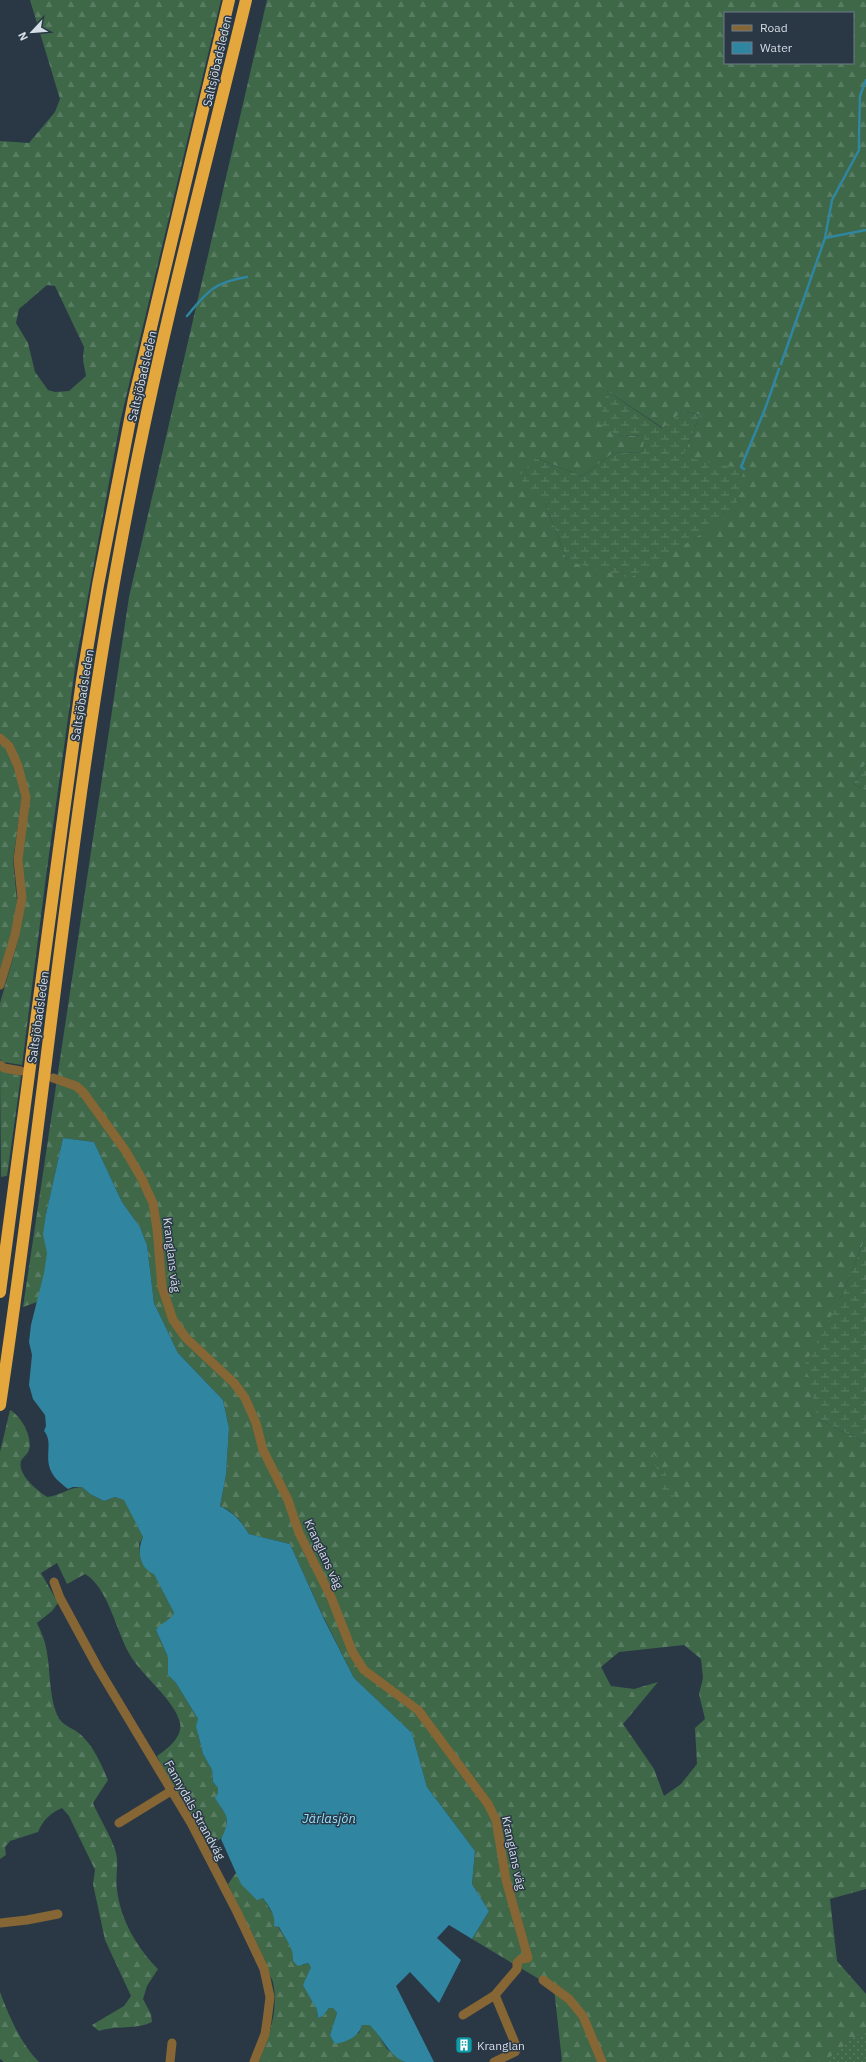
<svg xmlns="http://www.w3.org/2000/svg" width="866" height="2062" font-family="'IBM Plex Sans',sans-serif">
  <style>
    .forest { fill: url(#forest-firs); fill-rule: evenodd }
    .wetland { fill: url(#wetland-marsh) }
    .park { fill: url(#park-dots) }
    .water { fill: #3085a1 }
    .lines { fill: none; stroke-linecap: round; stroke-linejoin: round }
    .stream { stroke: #3085a1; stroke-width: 2.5 }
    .minor { stroke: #856634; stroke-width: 9 }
    .motorway { stroke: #e4a73d; stroke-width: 12 }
    .labels { text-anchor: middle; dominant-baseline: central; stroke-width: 3; stroke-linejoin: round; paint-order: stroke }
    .street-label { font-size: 12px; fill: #d5dde6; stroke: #2a3846 }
    .poi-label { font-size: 12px; fill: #d5dde6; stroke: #2a3846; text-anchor: start }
    .water-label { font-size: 13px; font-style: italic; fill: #93e0fd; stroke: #2a3846 }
  </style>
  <defs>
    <pattern id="forest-firs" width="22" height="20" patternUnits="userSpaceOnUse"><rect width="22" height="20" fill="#3e6848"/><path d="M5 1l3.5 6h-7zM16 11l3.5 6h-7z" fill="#597d62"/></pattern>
    <pattern id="wetland-marsh" width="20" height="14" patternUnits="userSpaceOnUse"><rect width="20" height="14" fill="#3e6848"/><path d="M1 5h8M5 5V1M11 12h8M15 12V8" fill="none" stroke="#597d62"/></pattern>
    <pattern id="park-dots" width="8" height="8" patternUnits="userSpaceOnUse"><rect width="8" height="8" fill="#3e6848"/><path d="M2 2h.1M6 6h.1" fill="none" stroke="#597d62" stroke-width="1.8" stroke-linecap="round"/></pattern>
  </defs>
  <rect width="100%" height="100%" fill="#2a3846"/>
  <path class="forest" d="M30,0H221L121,418L76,661L47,869L22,1065L3,1062L0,1059V1003L19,937L21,861L29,797L13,746L0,733V141L29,143L55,112L60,99ZM47,285L55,286L84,347L83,360L86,376L69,391L55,392L48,390L35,372L28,343L16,323L19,309Z
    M267,0H866V763L853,784L866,791V1236L841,1298L818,1419L866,1443V1889L830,1899L837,1961L866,1994V2062H560L562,2061L554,1988L472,1939L489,1911L472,1884L475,1851L427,1787L412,1733L354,1678L322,1614L290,1544L249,1534C241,1521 234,1512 220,1506L226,1475L229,1428L223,1400L178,1353L154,1303L147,1245L140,1227L122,1202L94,1142L63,1138L46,1214L51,1276L40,1301L23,1307L129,597ZM725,13H853V63H725ZM607,391L663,428L683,411L700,415L683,457L567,561L545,503L536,458L582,476L613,453L642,452L646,436L618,435ZM684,1645L701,1659L703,1678L699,1694L705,1719L695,1728L697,1764L681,1784L664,1796L654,1769L623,1724L658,1682L634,1689L611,1686L601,1667L619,1652Z
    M0,742L7,748L16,767L22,798L13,860L17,901L12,934L0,971Z
    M0,1070L21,1076L7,1176L1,1177Z
    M10,1410C21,1416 33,1437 29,1450C28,1454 23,1457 21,1461C17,1475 38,1491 47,1497C60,1496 69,1487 82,1487L90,1494L104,1501L115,1497L125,1500L143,1537L139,1544L140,1553L154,1573L174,1613C170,1622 162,1623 156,1630L168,1657V1675L176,1683L198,1719V1734L203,1754L212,1770L213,1782L218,1788L221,1808C230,1815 228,1833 219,1840C216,1842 211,1844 208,1845L190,1812L162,1767L157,1756C167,1749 183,1737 180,1723C175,1700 142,1676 130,1655C116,1631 108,1587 85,1574L67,1584L57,1563L41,1573L58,1603L52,1611L37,1623C40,1630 43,1636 45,1643C51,1666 48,1693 57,1715C64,1729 75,1727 84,1738C95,1749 102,1766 108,1780L93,1803C99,1818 113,1839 116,1853C119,1865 115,1877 117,1889C120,1919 137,1948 158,1969L147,1986L143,1999L151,2014L152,2022C136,2030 116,2025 99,2031L92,2025L124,2006L131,1996L105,1940L93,1884L95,1870L69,1816L62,1808C50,1813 43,1820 38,1832L10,1841L5,1847L6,1855L0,1859V1452Z
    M236,1873L257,1899L263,1898L274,1916L275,1922L290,1945L293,1953L303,1965L308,1963L311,1967L304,1985L317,2010L318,2018L323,2016L329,2008H333L337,2013L330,2035L356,2034L359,2033L362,2025H369L376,2031L387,2049L405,2062H259C269,2034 279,2012 273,1982L228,1884Z
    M0,1992C9,2016 20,2043 39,2062H4L0,2059Z"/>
  <path class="wetland" d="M607,391L662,428L683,411L700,415L683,457L744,469L734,514L630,578L567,561L545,503L518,477L536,458L582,476L613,453L642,452L645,436L617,435L599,424Z
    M866,763V791L853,784Z
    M866,1236V1443L818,1419L805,1364L841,1298Z
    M652,1450L674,1488L677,1504L661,1488Z"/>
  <path class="park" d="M866,2028V2062H824Z"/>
  <path class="water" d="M63,1138L94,1142L122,1202L140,1227L147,1245L154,1303L178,1353L223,1400L229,1428L226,1475L220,1506C234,1513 241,1521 249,1534L290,1544L324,1619L354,1678L412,1733L427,1787L475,1851L472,1884L489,1911L472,1939L449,1925L437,1938L461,1960L439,2003L410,1972L396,1986L434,2062C426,2062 413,2062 405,2062C388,2056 382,2035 369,2025H362C359,2037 346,2042 335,2044L330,2035L337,2013L333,2008H329L323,2016L318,2018L317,2010L303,1985L311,1967L308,1963L298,1966L293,1961C294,1947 285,1939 279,1927L274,1926C276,1915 269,1907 263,1898L257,1900L241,1884L221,1839C232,1817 226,1816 215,1798L218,1793V1788L213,1782L212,1770L203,1754L196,1726L198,1719L176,1683L168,1675V1657L156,1630C161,1622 169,1622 174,1613L154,1574C139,1569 137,1549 143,1537L124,1500L115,1497L104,1501L90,1494L82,1487H73L68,1489C63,1485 55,1479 52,1473C43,1458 54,1442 44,1431L46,1426L45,1415L33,1399L29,1385L32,1355L29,1342L31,1325L44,1273L47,1253L43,1234L46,1214Z"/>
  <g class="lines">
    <path class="stream" d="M859,136L860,96L866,80
      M825,238L866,230
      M187,316C207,292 214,282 247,277
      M781,364L825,238L832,200L859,150V138
      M744,469L741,467L765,409L779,369"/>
    <path class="minor" d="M0,738L9,746L18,766L26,797L18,860L22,898L15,935L0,985
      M0,1065L4,1068L21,1071
      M53,1078L76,1086L83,1092L125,1150L142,1179L153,1203L157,1229L162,1287L173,1320L186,1338L234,1383L245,1398L256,1423L263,1450L288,1500L299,1533L331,1597L353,1653L364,1670L418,1710L488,1804L496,1820L506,1880L528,1958L521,1959L517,1963V1969L495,1995L517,2048L515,2052L494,2062
      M54,1582L60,1598L98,1668L191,1823L237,1912L264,1969L270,1997L267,2021L265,2034L254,2062
      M119,1823L171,1791
      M0,1923L27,1920L58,1914
      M543,1980L569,1999L583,2016L602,2062
      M463,2015L495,1995
      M170,2062L172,2043"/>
    <path class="motorway" d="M0,1292L64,811L82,680L98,585L134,399L229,0
      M0,1405C46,1102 71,796 130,496C162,329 206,165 246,0"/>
  </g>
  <defs>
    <g id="building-square" transform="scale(0.9)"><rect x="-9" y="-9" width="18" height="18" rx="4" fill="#0f9aa8" stroke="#2a3846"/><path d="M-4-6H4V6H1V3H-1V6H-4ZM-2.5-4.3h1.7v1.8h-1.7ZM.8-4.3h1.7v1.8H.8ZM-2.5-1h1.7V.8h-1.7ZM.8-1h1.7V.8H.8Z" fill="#fff"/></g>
  </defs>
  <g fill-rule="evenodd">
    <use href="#building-square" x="464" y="2045"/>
  </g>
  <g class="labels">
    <g class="street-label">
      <text transform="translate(217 61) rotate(-77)">Saltsjöbadsleden</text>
      <text transform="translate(142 376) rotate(-77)">Saltsjöbadsleden</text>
      <text transform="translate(82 695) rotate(-81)">Saltsjöbadsleden</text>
      <text transform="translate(38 1017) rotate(-82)">Saltsjöbadsleden</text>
      <text transform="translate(172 1255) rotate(83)">Kranglans väg</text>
      <text transform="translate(324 1554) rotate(65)">Kranglans väg</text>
      <text transform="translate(195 1810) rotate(61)">Fannydals Strandväg</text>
      <text transform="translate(514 1853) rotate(78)">Kranglans väg</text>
    </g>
    <g class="poi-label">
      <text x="477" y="2045">Kranglan</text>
    </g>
    <g class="water-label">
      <text x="329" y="1818">Järlasjön</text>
    </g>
  </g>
  <rect x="724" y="12" width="130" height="52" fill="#2a3846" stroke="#6e7a86"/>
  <rect x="732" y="25" width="20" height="6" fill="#856634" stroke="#6e7a86"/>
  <text x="760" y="32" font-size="12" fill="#d5dde6">Road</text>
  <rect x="732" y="42" width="20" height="12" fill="#3085a1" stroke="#6e7a86"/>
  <text x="760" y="52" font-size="12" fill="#d5dde6">Water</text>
  <g transform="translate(32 32) rotate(244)" stroke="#2a3846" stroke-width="3" paint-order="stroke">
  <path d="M0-3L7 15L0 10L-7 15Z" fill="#d5dde6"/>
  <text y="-6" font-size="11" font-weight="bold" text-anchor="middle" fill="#d5dde6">N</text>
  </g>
</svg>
